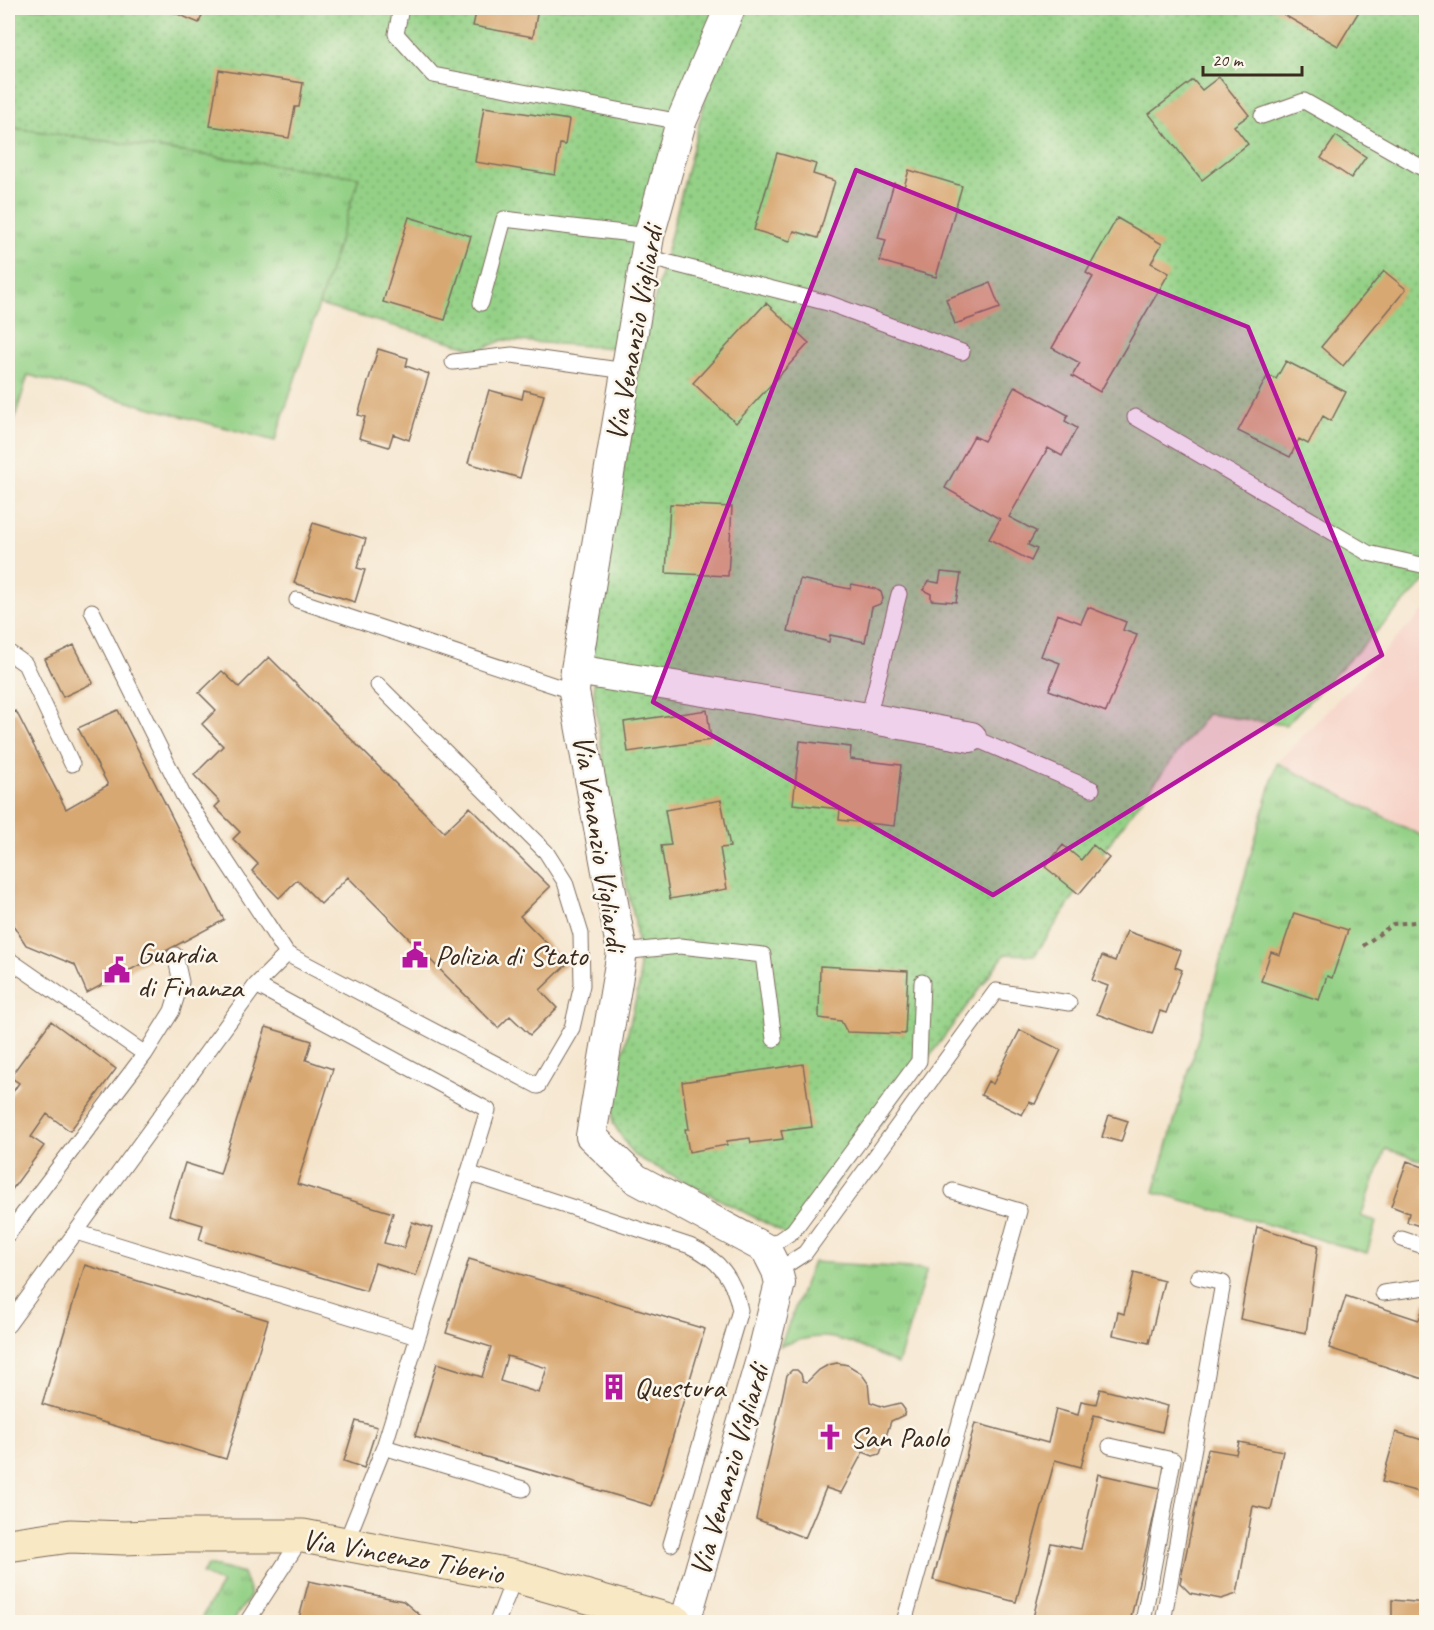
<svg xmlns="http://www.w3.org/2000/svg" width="1434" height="1630" font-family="Caveat,sans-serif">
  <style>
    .built { fill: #f6d1c6 }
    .grass { fill: url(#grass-tufts); stroke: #687e52; stroke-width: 1.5 }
    .garden { fill: url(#garden-dots); stroke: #687e52; stroke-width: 1.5 }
    .building { fill: #d8a872; fill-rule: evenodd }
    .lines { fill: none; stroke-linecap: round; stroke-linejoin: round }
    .lane-casing { stroke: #7c6b5b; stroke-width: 17 }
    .street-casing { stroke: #7c6b5b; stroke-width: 32 }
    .secondary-casing { stroke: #7c6b5b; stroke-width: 35 }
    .path { stroke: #7c6b5b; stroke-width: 4; stroke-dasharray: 4.5 4.5; stroke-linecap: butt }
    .lane { stroke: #fff; stroke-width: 15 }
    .street { stroke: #fff; stroke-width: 30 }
    .secondary { stroke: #f8e8c3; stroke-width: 33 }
    .marked { fill: #b5179e; fill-opacity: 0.2; stroke: #b5179e; stroke-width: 4.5; stroke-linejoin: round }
    .labels { text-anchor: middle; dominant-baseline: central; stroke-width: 5; stroke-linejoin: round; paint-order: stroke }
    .street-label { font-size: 30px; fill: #3b2a1e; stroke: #fbf7ec }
    .poi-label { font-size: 30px; fill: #3b2a1e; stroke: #fbf7ec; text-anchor: start }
  </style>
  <defs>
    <pattern id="grass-tufts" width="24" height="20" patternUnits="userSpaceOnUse" patternTransform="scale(1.5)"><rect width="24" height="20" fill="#94d187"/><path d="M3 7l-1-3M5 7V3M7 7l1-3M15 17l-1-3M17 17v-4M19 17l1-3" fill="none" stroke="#7aaa6e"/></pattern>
    <pattern id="garden-dots" width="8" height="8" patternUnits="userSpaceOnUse" patternTransform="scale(1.5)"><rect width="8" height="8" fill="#94d187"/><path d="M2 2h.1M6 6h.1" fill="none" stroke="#7aaa6e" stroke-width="1.8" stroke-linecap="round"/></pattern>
  </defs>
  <rect width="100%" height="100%" fill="#fbf7ec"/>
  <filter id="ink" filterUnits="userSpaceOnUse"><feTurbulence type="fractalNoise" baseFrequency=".0167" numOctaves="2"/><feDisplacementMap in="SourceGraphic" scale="12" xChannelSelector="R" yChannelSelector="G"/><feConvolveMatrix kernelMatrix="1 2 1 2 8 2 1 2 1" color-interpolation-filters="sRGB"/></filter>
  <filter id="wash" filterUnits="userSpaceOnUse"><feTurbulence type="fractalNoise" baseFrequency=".008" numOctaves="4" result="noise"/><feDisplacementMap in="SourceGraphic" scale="24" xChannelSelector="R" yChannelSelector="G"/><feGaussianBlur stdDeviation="1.35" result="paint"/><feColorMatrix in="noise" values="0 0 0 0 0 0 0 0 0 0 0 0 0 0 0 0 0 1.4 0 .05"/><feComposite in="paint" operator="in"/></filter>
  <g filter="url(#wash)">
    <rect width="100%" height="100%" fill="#f5e5cd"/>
    <path class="built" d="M1426,608V838L1277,763Z"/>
    <path class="grass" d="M8,127L360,177L275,441L28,375L8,441Z
      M1277,763L1426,838V1162L1386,1149L1361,1216L1376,1222L1367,1253L1154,1192Z
      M813,1262L927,1269L898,1364C876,1354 851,1340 826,1337C810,1336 795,1341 780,1346Z
      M208,1565L243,1573L251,1595L232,1622H199L222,1583L202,1574Z"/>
    <path class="garden" d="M8,8H720L643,224L614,348L503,340L480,350L319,305L359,177L8,127Z
      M746,8H1426V580L1286,725L1207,714L1115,835L1035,955L1005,954L793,1242L779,1230L633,1155L613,1123V1094L640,981L635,922L613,828L594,696L593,650L642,349L709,84Z"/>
    <g id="blocks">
      <path class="building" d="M168,8H205L199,23L168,10Z
        M477,8H538L533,37L473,26Z
        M1272,8H1361L1338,46Z
        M219,70L303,83L299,107H295L289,138L210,126Z
        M1219,77L1249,115L1234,126L1248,144L1202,180L1149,114L1193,80L1202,90Z
        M484,107L569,120L565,145L560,144L555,175L475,162Z
        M1336,136L1366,157L1351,178L1321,158Z
        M777,153L816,164L813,174L835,181L818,238L794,231L790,241L754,230Z
        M909,170L962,186L936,277L880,261L886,240L878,238L894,183L904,187Z
        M409,217L471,236L445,320L383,302Z
        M1117,218L1162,244L1151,263L1169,273L1100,392L1072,376L1080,363L1052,348L1093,277L1086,273Z
        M1384,271L1406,289L1343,366L1321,347Z
        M990,283L1000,308L955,324L946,299Z
        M766,303L809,343L736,423L693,383Z
        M378,349L408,358L406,366L429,374L409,440L393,434L389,447L359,438L365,417L358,415Z
        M1286,361L1346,392L1331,421L1323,416L1308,444L1299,439L1290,457L1238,431L1268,375L1276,379Z
        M1015,386L1068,415L1065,421L1077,428L1062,456L1048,448L1009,517L1036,531L1028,545L1037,549L1031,561L989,539L1000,519L945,488L974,436L984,441Z
        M489,390L522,399L524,390L544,395L520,478L468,463Z
        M670,504L732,507L728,576L666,573Z
        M313,523L366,539L357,568L365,570L355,602L294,583Z
        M941,572L961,574L956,602L931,600V594L923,590L929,581L939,583Z
        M800,579L850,589L852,584L876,589L881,592L883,599L880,604L872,607L865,642L830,635L829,642L788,631Z
        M1088,607L1126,622L1123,630L1137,635L1106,712L1049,690L1060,663L1041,656L1057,614L1081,623Z
        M74,645L93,683L63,697L45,659Z
        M269,657L444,832L470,807L550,887L520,916L567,964L540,990L557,1008L530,1035L510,1016L498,1028L348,877L321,904L297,880L279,898L252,871L258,864L233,839L240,832L215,807L220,802L194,775L223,746L202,724L216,710L199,693L222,671L239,687Z
        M118,710L224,920L87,993L75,965L26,945L8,917V715L16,711L66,809L108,785L78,728Z
        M707,710L711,740L628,752L624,722Z
        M800,741L851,747L850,759L901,765L894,826L839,820L840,809L793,804Z
        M721,800L730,847L720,848L727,889L670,899L661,846L671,845L665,810Z
        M1063,845L1081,860L1093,845L1109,858L1079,894L1045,867Z
        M1294,913L1348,930L1332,978L1327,976L1319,1000L1261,981L1271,952L1280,955Z
        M1127,931L1181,951L1175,967L1182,970L1166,1013L1160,1011L1152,1034L1097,1014L1108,986L1092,980L1102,956L1115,961Z
        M820,966L908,971L905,1034L847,1032L841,1021L819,1018Z
        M51,1021L116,1069L70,1131L47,1114L31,1137L44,1146L8,1195V1099L19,1083L10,1077Z
        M266,1027L312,1041L306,1060L333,1069L297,1184L393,1213L384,1243L404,1248L412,1222L432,1228L416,1276L375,1263L366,1291L199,1240L203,1225L169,1215L185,1163L220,1174Z
        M1020,1030L1061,1050L1035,1104L1029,1102L1022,1115L981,1095L988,1081L993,1084Z
        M803,1064L812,1127L781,1131L783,1139L751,1143L750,1138L727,1141V1145L689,1152L685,1129H689L682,1082Z
        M1109,1115L1128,1121L1121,1142L1102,1137Z
        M1407,1161L1426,1168V1228L1407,1222L1409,1213L1391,1206Z
        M1257,1227L1318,1245L1306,1333L1240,1319Z
        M469,1259L705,1329L652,1506L415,1436L437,1363L482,1377L491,1347L446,1333ZM507,1356L547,1368L539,1393L500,1381Z
        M85,1265L268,1320L226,1459L42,1404Z
        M1134,1273L1164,1281L1149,1343L1113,1335L1118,1312L1124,1314Z
        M1346,1296L1419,1320L1426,1299V1380L1329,1348Z
        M837,1363L848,1365L861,1373L868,1383L870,1402L884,1407L900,1403L905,1410L904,1415L891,1421L880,1454L873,1456L863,1452L841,1493L826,1488L805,1538L756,1519L787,1375L792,1370H797L801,1374L803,1381L807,1382L819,1370L828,1365Z
        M1100,1389L1168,1406L1162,1432L1094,1415L1081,1467L1055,1460L1016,1602L933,1580L975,1423L1048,1443L1056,1409L1078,1415L1081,1401L1096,1404Z
        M356,1421L377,1427L364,1468L344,1461Z
        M1396,1432L1426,1441V1494L1382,1482Z
        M1239,1442L1283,1451L1271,1510L1253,1506L1237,1594L1221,1599L1190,1593L1180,1583L1208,1449L1236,1454Z
        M1098,1474L1160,1488L1130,1622H1032L1051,1543L1081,1549Z
        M309,1581L403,1601L428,1622H298Z
        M1392,1600L1426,1603V1622H1392Z"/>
    </g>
  </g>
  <g filter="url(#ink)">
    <use href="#blocks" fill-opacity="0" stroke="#7c6b5b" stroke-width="1.5"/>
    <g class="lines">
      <g class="lane-casing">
        <path id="lane" d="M401,8L396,34L433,75L681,122
          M1262,116L1304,101L1426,170
          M646,257L828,303L962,352
          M481,303L504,219L649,236
          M453,362L512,355L626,371
          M1135,417L1368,553L1426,566
          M297,600L574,692
          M92,611L183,795L287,954L538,1086L572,1028L582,985L581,934L565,882L546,852L378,685
          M8,652L25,664L72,764
          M868,718L899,594
          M971,737L1092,789
          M622,952L680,946L763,955L774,1039
          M8,959L145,1054
          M256,985L287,954
          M468,1173L690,1246C719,1259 734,1279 740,1310L671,1544
          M76,1232L417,1337
          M8,1234L145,1054L172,1011L181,982L175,955
          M1402,1239L1426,1247
          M766,1249L793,1231L919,1061L922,982
          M777,1271L805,1253L996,991L1069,1003
          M1383,1293L1426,1287
          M8,1325L256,985L488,1110L384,1447L346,1542
          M1110,1446L1173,1460L1143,1622
          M384,1447L523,1489
          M247,1622L302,1537
          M497,1622L515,1576
          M904,1622L1019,1211L953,1191
          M1163,1622L1223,1283L1198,1277"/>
      </g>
      <g class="street-casing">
        <path id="street" d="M576,670L868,718L971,737
          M685,1622L762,1356L780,1283L777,1271L766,1249L636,1179L591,1136L622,952L574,692L576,670L649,236L681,122L730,8"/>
      </g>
      <g class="secondary-casing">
        <path id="secondary" d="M8,1545L70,1536L124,1538L177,1536H303L515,1576L676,1622"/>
      </g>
      <path class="path" d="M1363,946L1393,924L1426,921"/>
      <use href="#lane" class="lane"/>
      <use href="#street" class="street"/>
      <use href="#secondary" class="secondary"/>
    </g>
  </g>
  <path class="marked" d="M856,170L1248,327L1382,655L993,895L653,702Z"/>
  <defs>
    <g id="civic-bare" transform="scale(2.07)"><path d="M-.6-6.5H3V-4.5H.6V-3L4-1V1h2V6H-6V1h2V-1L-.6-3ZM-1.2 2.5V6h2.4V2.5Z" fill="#b5179e" stroke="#fbf7ec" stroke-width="2.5" paint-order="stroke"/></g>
    <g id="building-bare" transform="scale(2.07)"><path d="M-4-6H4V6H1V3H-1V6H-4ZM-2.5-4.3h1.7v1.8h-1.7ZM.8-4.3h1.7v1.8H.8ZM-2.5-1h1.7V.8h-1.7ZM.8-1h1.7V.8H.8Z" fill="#b5179e" stroke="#fbf7ec" stroke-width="2.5" paint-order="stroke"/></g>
    <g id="church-bare" transform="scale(2.07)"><path d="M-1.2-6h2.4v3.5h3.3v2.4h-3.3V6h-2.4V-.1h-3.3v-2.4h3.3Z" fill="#b5179e" stroke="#fbf7ec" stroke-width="2.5" paint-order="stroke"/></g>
  </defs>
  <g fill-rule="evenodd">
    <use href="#civic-bare" x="415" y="955"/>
    <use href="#civic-bare" x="117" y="970"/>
    <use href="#building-bare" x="614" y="1387"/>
    <use href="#church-bare" x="830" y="1437"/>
  </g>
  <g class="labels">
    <g class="street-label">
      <text transform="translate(634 333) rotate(-80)">Via Venanzio Vigliardi</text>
      <text transform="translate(600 843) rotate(81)">Via Venanzio Vigliardi</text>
      <text transform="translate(729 1470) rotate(-74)">Via Venanzio Vigliardi</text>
      <text transform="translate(403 1556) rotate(10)">Via Vincenzo Tiberio</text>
    </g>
    <g class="poi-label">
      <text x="137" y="953">Guardia<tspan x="137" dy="34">di Finanza</tspan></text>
      <text x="435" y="955">Polizia di Stato</text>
      <text x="634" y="1387">Questura</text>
      <text x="850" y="1437">San Paolo</text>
    </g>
  </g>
  <rect width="1434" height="1630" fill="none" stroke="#fbf7ec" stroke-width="30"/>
  <path d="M1203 66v9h99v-9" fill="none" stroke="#3b2a1e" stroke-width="3"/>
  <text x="1212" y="66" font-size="18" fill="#3b2a1e" stroke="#fbf7ec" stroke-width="4.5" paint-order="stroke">20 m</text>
</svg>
